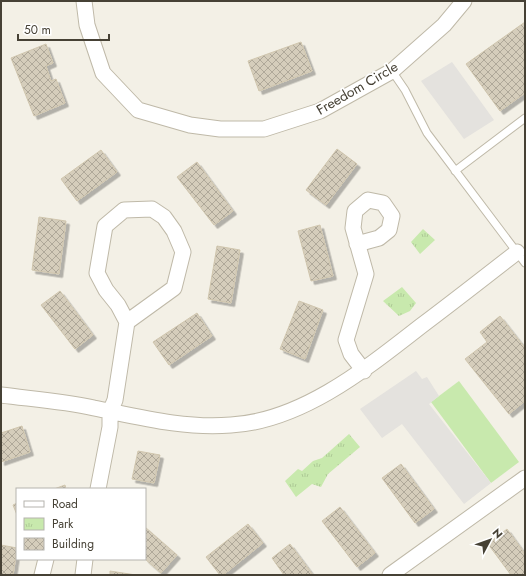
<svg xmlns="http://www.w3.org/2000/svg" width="526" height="576" font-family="Jost,sans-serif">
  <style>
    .green { fill: #c8e9ad }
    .park { fill: url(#park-tufts) }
    .parking { fill: #e4e2de }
    .building { fill: url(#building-cross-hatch); stroke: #d0c6ae; filter: url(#shadow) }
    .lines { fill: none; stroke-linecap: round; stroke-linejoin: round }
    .service-casing { stroke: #bfb9a8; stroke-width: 9 }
    .minor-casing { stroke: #bfb9a8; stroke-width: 17 }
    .service { stroke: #fff; stroke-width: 7 }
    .minor { stroke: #fff; stroke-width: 15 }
    .labels { text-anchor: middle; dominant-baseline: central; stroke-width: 3.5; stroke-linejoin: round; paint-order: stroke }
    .street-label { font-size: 14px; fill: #464135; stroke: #fff }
  </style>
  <defs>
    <pattern id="park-tufts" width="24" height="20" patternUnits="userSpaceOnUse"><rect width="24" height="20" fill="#c8e9ad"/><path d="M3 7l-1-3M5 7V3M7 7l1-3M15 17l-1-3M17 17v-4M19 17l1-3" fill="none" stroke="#adc995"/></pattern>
    <pattern id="building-cross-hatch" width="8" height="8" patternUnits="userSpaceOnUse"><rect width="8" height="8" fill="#d5cdbb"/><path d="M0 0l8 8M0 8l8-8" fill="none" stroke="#afa899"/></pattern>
    <filter id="shadow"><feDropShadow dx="3.5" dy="3.5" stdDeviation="0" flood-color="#0004"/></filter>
  </defs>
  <rect width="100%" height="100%" fill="#f3f0e6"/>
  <path class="green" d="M459,381L519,462L491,483L431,402Z"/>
  <path class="park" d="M423,229L435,240L420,254L411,242Z
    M402,287L416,303L410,311L399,316L383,301Z
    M349,434L360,447L328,474L321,487L312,484L296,497L285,481L298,469L302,471L313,461L322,458Z"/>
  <path class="parking" d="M452,62L494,120L464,139L421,81Z
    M416,371L422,379L427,377L439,396L429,404L491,483L464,504L402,424L382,438L360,409Z"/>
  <path class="building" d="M525,22V93L500,111L466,64Z
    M301,42L312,71L259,91L248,61Z
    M46,44L53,63L46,66L51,81L56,79L65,103L34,116L11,58Z
    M337,149L357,164L326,205L306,190Z
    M101,150L117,172L77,201L61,179Z
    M197,162L233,211L214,225L177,177Z
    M39,217L66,221L59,274L32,270Z
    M320,225L333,276L311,281L298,231Z
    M217,246L240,250L231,303L208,299Z
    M60,291L93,335L75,349L41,305Z
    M299,301L323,310L305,359L280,349Z
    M197,313L212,336L169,365L153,342Z
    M500,316L525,348V401L509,414L465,359L487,342L480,332Z
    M22,426L30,452L1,462V433Z
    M138,451L160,455L154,483L132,479Z
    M401,464L434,509L415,523L382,478Z
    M65,485L66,489H54Z
    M17,503V515L13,505Z
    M340,507L375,553L357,567L322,521Z
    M248,524L263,543L223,575H220L206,557Z
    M145,527L177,555L161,573L145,559Z
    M507,529L525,554V575H511L488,544Z
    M290,544L313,575H284L272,558Z
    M1,545L17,548L13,575H1Z
    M110,571L136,575H110Z"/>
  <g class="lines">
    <g class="service-casing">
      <path id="service" d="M392,71L405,90L427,133L525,263
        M455,171L525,118"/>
    </g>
    <g class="minor-casing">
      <path id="minor" d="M84,1L87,25L103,73L138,110L190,125L220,129H264L320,111L392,71L444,25L464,1
        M357,244L379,238L389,230L392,216L383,203L368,200L355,211L353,228L366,274L346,340L351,354L364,371
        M1,395C32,399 63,401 94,408C139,417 185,429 231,425C302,421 367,368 421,326C453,302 485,277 517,252
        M98,489L110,427V412L115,400L127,322L174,288L183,252L174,231L164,217L152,209L124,210L105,226L97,273L106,290L118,305L127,322
        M42,575L46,559
        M83,575L85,559
        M390,575L525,478"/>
    </g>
    <use href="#service" class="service"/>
    <use href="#minor" class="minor"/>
  </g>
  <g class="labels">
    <g class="street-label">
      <text transform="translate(357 88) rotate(-30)">Freedom Circle</text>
    </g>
  </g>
  <rect width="526" height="576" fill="none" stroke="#464135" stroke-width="4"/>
  <rect x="16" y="488" width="130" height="72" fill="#ffffff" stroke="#b5b3ae"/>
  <rect x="24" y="501" width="20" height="6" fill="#ffffff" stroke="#b5b3ae"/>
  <text x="52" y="508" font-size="12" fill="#464135">Road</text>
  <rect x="24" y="518" width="20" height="12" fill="url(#park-tufts)" stroke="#b5b3ae"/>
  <text x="52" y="528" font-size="12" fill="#464135">Park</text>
  <rect x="24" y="538" width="20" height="12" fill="url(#building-cross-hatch)" stroke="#b5b3ae"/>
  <text x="52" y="548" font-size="12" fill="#464135">Building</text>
  <g transform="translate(490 540) rotate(49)" stroke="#ffffff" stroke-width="3" paint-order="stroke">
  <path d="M0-3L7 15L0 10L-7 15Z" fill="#464135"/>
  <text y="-6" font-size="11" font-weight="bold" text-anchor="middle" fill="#464135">N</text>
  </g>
  <path d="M18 34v6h91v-6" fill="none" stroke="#464135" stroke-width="2"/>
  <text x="24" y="34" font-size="12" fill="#464135" stroke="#ffffff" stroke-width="3" paint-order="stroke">50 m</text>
</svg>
